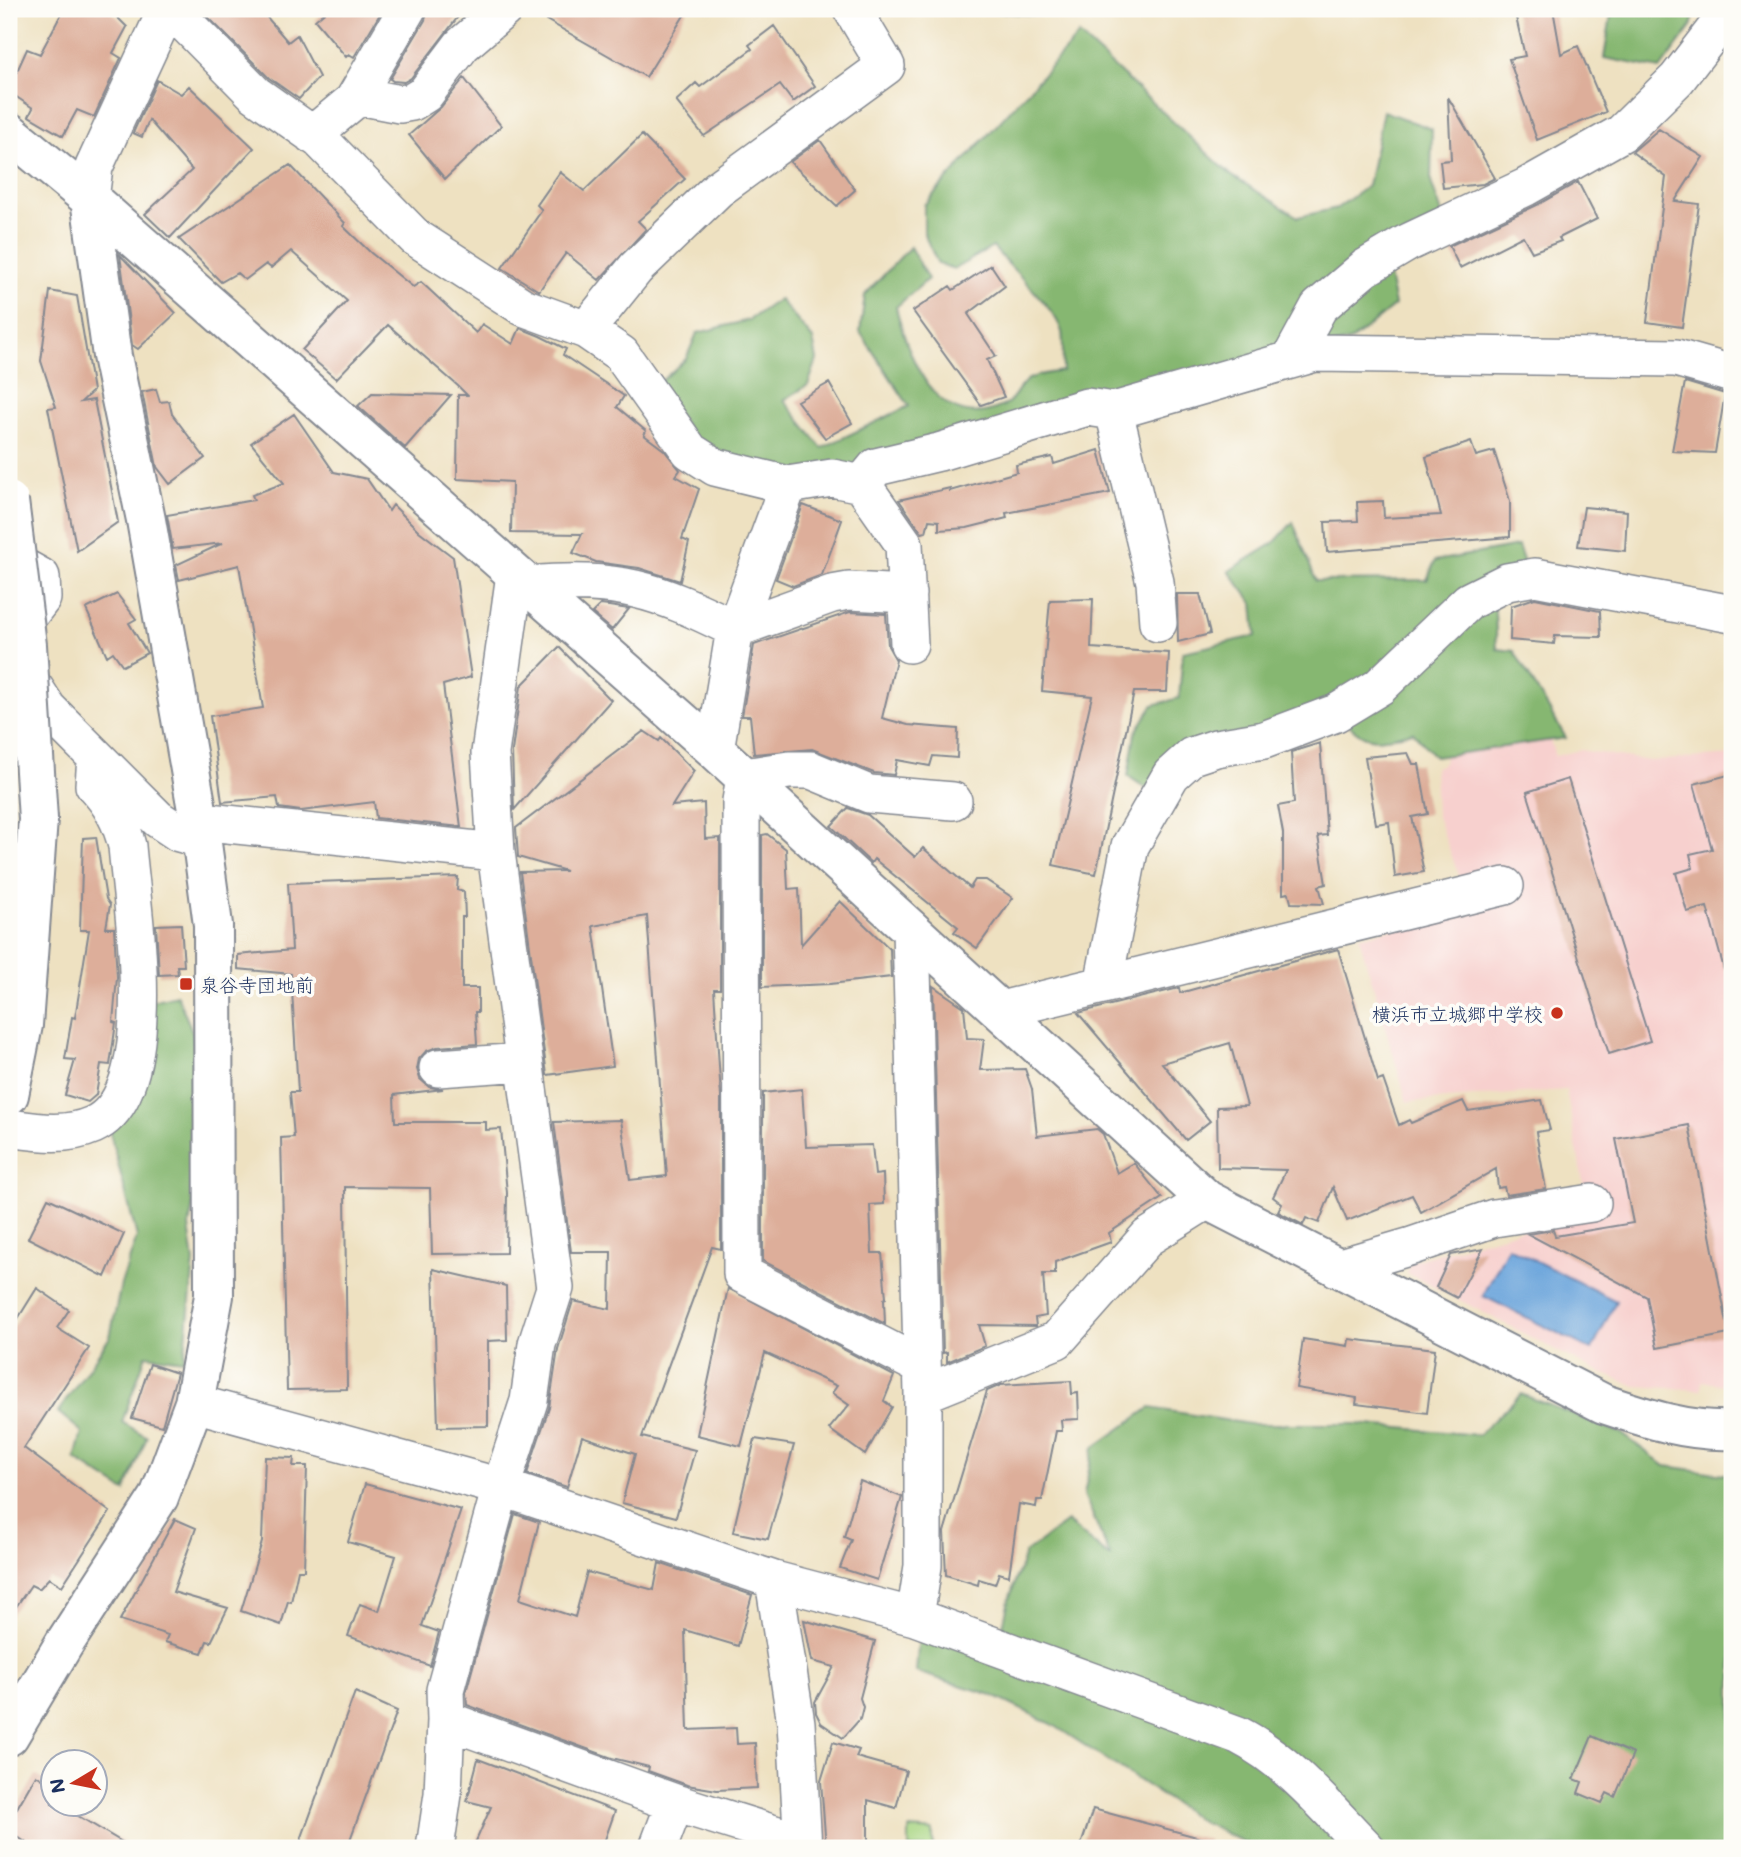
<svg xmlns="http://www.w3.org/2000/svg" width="1741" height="1857" font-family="Mali,'Klee One',sans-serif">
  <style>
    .built { fill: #f7d0ce }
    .green { fill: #a9d683; stroke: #628270; stroke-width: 2 }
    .forest { fill: #86b771; stroke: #507368; stroke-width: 2 }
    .water { fill: #6ca5db; stroke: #446a9c; stroke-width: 2 }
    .building { fill: #ddae9a }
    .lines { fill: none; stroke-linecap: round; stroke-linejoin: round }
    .street-casing { stroke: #848890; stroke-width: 40 }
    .secondary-casing { stroke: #848890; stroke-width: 42 }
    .primary-casing { stroke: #848890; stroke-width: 42 }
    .street { stroke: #fff; stroke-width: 37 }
    .secondary { stroke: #fff; stroke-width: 38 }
    .primary { stroke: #fff; stroke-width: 38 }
    .primary-bridge-casing { stroke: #848890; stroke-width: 42; stroke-linecap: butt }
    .primary-bridge { stroke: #fff; stroke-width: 38 }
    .poi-dot { fill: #c8321e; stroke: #fdfcf7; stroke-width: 2.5 }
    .labels { text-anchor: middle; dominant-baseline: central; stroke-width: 7; stroke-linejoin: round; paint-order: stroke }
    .poi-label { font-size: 19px; fill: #1b2f5e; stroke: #fdfcf7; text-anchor: start }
  </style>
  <rect width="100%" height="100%" fill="#fdfcf7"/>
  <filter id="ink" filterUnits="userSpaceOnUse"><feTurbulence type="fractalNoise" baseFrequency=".0143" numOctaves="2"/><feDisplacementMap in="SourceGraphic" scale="14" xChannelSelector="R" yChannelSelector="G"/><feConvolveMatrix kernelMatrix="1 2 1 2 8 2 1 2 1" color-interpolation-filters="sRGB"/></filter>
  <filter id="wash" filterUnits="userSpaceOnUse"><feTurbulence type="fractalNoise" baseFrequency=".00686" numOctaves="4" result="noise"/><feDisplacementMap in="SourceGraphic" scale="28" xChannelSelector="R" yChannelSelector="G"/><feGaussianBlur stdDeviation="1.57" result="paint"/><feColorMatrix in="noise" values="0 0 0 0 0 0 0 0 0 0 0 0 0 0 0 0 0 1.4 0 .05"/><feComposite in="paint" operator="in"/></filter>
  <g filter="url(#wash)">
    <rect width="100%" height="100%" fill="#eee1c1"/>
    <path class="built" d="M1550,739L1555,756L1580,750L1650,761L1732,755V1387L1702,1381L1701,1390L1635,1386L1594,1370L1407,1273L1410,1262L1588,1210L1566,1090L1407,1102L1359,937L1472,910L1436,814L1434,768L1444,763L1447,746Z"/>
    <path class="green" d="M954,9H1039V15Z
      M909,1829L933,1831V1848H909Z"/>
    <path class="forest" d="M1612,9H1696L1691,27L1660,69L1604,58Z
      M1079,35L1231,175L1298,217L1337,208L1368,186L1383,111L1432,129L1431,182L1442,214L1383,247L1395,305L1352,340L856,473L786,476L695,442L659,383L686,359L697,333L749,320L779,299L813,339L817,360L808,385L784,400L822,448L909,406L860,332L865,295L910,247L928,279L896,307C908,358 939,438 1005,405C1014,400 1018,387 1026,381C1034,374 1053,373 1063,371C1062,359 1064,344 1062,332C1055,307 1012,270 993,247L954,269L938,264L924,234V205Z
      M1293,522L1316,581L1427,580L1435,561L1518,546L1525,566L1493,578L1497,649L1514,651L1566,738L1435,757L1413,732C1363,745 1364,741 1329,704L1146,788L1128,776L1135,733L1153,705L1179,698L1183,652L1256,636L1253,603L1229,571L1274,543Z
      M177,995L193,1033L198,1101L190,1145L196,1189L189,1226L194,1262L184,1360L146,1355L122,1422L147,1437L125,1491L75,1459L82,1432L58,1412L110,1337L121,1284L137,1237L110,1133L143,1003Z
      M1521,1394L1621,1433L1665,1466L1732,1475V1848H1256L1204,1823L1052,1724L989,1694L916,1672L919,1636L995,1660L1009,1600L1025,1553L1067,1522L1111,1558L1084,1495L1093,1448L1150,1408L1249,1424H1356L1478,1435Z"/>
    <path class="water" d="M1508,1247L1616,1301L1592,1350L1483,1296Z"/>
    <g id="blocks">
      <path class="building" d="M64,9H109L127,27L113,53L121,58L94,117L77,110L63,136L29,116L33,108L9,92V89L27,49L40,54Z
        M200,9H260L288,42L297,35L319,77L299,99L269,78Z
        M328,9H383L354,57L349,54L346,57L315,20Z
        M428,9H464L411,78L404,82L393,81L390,79L425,20Z
        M527,9H688L646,77Z
        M1514,9H1553L1561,54L1578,46L1606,112L1537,140L1509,59L1525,56Z
        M774,26L815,86L793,102L780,85L704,136L676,101L696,83L700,87L752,49L749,45Z
        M464,78L501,126L445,179L409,135L441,107Z
        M157,80L181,94L189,86L254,148L170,238L145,214L192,170L149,120L142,137L133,133Z
        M1448,97L1495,178L1483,184L1443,188L1440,161L1451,160Z
        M1659,129L1703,157L1675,201L1699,204L1682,327L1647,322L1666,177L1632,152Z
        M642,135L685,179L638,221L646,229L599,280L566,253L539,291L502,268L542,210L537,205L560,172L584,191Z
        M820,140L855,190L837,206L790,162Z
        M290,165L345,223L343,226L371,253L413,287L421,282L476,333L482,324L513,344L520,328L540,336L566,349L563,355L624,396L617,407L646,431L644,435L664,450L680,470L676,476L699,489L682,539L689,542L680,581L639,568L596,562L573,553L582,534L511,533L512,482L457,479L458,395H467L458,386L388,325L336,379L302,350L347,301L291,251L271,268L266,264L245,280L237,273L221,282L179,239Z
        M1578,182L1597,219L1559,238L1561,241L1532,252L1523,236L1460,268L1449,246L1537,205Z
        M120,255L176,313L138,349L132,345Z
        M991,265L1005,286L968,314L996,356L987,360L1004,397L981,405L913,311L950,286L953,290Z
        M50,291L77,296L93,391L81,402L94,400L118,522L77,551L48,408L56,407L41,361Z
        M1685,382L1725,394L1715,453L1672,451Z
        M829,383L852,423L825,438L797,401Z
        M156,389L160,402L169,401L172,414L205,458L170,484L157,467L142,392Z
        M372,393L451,395L405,448L358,406Z
        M294,414L334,472L367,479L389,511L393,505L419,531L453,557L471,677L443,685L461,827L376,818L374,802L301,811L279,808L277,797L222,802L210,716L263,708L239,565L179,580L176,565L223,543L173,549L167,515L254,500L252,495L284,483L251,443Z
        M1471,442L1476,456L1494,451L1510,501V537L1327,552L1325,522L1358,521L1357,502L1383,501L1384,518L1441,515L1426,457Z
        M1099,450L1110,493L1006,513L1007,518L967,528L939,530V521L929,520L926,532L922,533L899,500L950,488V491L1017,472L1016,465L1052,457L1054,464Z
        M803,505L842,520L822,575L793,586L776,579Z
        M1584,507L1627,511L1625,551L1578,546Z
        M117,594L136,619L129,623L147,653L123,666L113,652L107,656L86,609Z
        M1177,594H1200L1210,634L1178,642Z
        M1535,598L1600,611L1601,637L1555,636L1554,644L1510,640L1511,606Z
        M1093,599L1091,648L1169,653L1167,692H1134L1096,874L1053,865L1092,696L1042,691L1050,600Z
        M600,605L609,606L629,609L612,630L592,613Z
        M850,612L886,614L888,646L896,660L882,718L908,725L958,729L957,758L933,756L930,766L897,760L894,775L874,773L812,749L754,754L750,716H742L754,645Z
        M559,647L611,700L514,810L512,751L521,686Z
        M644,731L659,741L661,738L694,771L672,806L704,803L705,839L720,838V989H714L721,1097V1249L712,1247L642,1437L695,1450L676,1517L622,1503L635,1454L582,1436L567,1487L527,1474L549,1408L558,1349L573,1301L610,1309L611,1252H571L554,1122L621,1120L630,1180L667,1176L647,916L593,926L613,1066L547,1075L520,872L566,871L518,857L516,828Z
        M1320,743L1327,835L1318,836L1326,884L1319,886L1324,904L1291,903L1289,893L1283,894V833L1278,806L1294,803L1291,752Z
        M1408,753L1413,764H1419L1428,814L1412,817L1424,872L1395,877L1389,822L1376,824L1365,757Z
        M1732,774V968L1724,969L1707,907L1687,912L1676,873L1693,868L1690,854L1712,849L1694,784Z
        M1568,779L1650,1041L1609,1054L1527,792Z
        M848,808L868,815L915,857L923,848L970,888L975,880H986L1013,898L977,948L954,932L958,927L874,859L871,863L831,826Z
        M767,834L786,849L788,889L799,888L801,945L840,901L890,949L891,977L830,984L762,987V835Z
        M96,837L106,899L110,905L106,928H114L117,977L113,1022L116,1023L110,1065L101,1064L96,1095L88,1102L65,1095L75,1060L65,1059L72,1017L75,1018L89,930H80L83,838Z
        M458,877L457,890L464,892L465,917H462V988H478V1012H475L477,1044L437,1047L426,1051L419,1059L417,1069L420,1079L429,1087L443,1089L394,1095L395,1122H486V1130L501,1129L507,1193L506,1253L432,1254L430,1188L345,1187L347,1389L287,1390L281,1138L294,1137L290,1092H298L291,974L238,969V955L292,950L288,883Z
        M181,924L184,966H177L178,974L159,975L156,925Z
        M1338,949L1378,1081L1383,1079L1399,1125L1409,1120L1411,1123L1463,1101L1468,1111L1542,1100L1550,1130L1536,1132L1546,1189L1506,1195L1504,1187L1498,1188L1496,1169L1421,1212L1412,1195L1347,1221L1333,1187L1319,1223L1306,1218L1303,1225L1278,1212L1282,1204L1273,1197L1286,1170L1218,1168L1217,1107L1247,1106L1230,1043L1162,1063L1210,1121L1186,1140L1078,1013L1179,988L1180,993L1187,991Z
        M933,986L964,1007L967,1038L984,1039L980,1070L1025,1069L1032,1089L1037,1136L1097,1129L1103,1134L1117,1173L1134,1163L1162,1198L1109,1233L1111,1242L1055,1262V1274H1043L1046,1316L1035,1318L1036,1326L979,1325L985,1346L947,1362V1352L943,1353Z
        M802,1089L806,1147L872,1145L875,1175L883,1174L884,1204L870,1205L872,1253H882L886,1298L884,1299L885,1324L763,1261V1093Z
        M1689,1125L1729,1334L1657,1348L1647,1297L1528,1234L1553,1230L1555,1236L1633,1223L1616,1139Z
        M48,1198L124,1234L105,1277L28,1238Z
        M1483,1249L1457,1298L1436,1287L1451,1255Z
        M433,1269L506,1286L507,1340L488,1341V1426L438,1427Z
        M37,1288L69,1310L57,1328L89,1348L24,1448L110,1512L62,1586L49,1578L39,1589L31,1585L9,1617V1333Z
        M728,1288L894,1376L884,1401L892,1407L865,1455L829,1429L849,1405L832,1393L837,1386L765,1353L741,1446L697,1435Z
        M1303,1339L1348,1346L1349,1339L1435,1349L1427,1413L1356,1404L1357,1398L1296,1388Z
        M150,1364L177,1373L162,1426L132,1418Z
        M1071,1381L1072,1394L1078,1393L1079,1419L1061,1420L1062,1431H1056L1042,1500H1037L1036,1507L1019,1504L1009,1576L999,1573L995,1584L979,1579L978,1585L946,1575L944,1532L987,1391L1001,1385Z
        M755,1439L794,1445L768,1539L733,1532Z
        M265,1457L294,1458L293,1466H307L304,1570H298L291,1602L288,1601L281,1625L241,1611L262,1542Z
        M860,1481L902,1497L877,1580L840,1568L851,1540L844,1537Z
        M365,1484L461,1510L422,1626L439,1632L430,1666L348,1636L360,1604L379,1611L396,1556L348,1542Z
        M515,1514L539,1522L520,1599L575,1617L587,1572L654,1590L659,1563L752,1595L738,1646L685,1630L688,1730L736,1728L737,1744L755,1743L757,1788L717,1790L687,1785L648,1771L649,1767L612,1758L467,1705L466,1692Z
        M175,1519L196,1528L173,1592L228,1608L211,1642L207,1641L202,1653L165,1642L168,1635L120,1620Z
        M804,1620L875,1641L860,1698L863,1707L860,1719L843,1738L821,1723L816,1713L815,1702L834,1667L812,1661Z
        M355,1692L397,1711L347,1848H298Z
        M1592,1736L1633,1754L1615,1797L1607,1793L1602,1803L1578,1793L1582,1782L1574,1779Z
        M833,1742L859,1750L856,1757L906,1771L896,1808L868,1800V1848H826L821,1781Z
        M478,1759L615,1811L602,1848H473L491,1807L467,1801Z
        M36,1775L52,1785V1804H58L132,1848H34L9,1831V1822Z
        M1093,1809L1208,1840L1207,1848H1080Z"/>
    </g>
  </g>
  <g filter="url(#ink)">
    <use href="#blocks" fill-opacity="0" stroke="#848890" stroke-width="2"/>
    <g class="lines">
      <g class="street-casing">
        <path id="street" d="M171,9L255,94L320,140L415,237L523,307L586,330L621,354L690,451L715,467L788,485
          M353,101L407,9
          M312,135L353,101L364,97L400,104L412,102L425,94L462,45L504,9
          M90,199L94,167L167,9
          M586,330L636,268L718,189L886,66L852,9
          M1290,360L1319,307L1365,268L1407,243L1526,187L1622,133L1677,79L1731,9
          M862,484L876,467L939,452L1087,407L1114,411
          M9,559L41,577L42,598L16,632L21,667L48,709L158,819L179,833L201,839
          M515,574L490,753L496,852L555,1288L537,1344L529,1401L501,1487L445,1690L446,1720L675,1803L803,1843
          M528,585C619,577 654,589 735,629L832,594L849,591L907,594
          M1158,623L1155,582L1114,411L1315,353L1676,358L1732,374
          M715,750L735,629L788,485L832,478L862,484L904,544L909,644
          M199,821L496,852
          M911,929L923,1394V1566L915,1617
          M1103,985L1130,846L1171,775L1192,756L1216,748L1264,740L1336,713L1379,687L1469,601L1507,582L1535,577L1732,614
          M1001,1010L1505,886
          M438,1068L524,1062
          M9,1128C37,1132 66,1137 93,1125C164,1093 132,909 127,846C121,821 111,803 94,785L96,757
          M1337,1268L1412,1246L1494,1218L1592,1203
          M921,1366L742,1274L741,801L745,777L789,770H811L869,794L953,801
          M923,1394L1057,1340L1148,1237L1207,1200
          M194,1403L501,1487L774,1580L915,1617L1238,1735C1289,1761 1326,1807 1366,1848
          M774,1580L796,1723L803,1848
          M435,1848L443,1794L446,1720
          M658,1848L675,1803"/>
      </g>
      <g class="secondary-casing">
        <path id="secondary" d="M9,132L90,199L715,750L1207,1200L1604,1404C1646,1418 1687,1432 1732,1430
          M9,1736L64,1644L159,1497L194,1403L214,1296L213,925L199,821L146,520L112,356L90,199"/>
      </g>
      <g class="primary-casing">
        <path id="primary" d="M9,1095L23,1025L38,819"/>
      </g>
      <use href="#street" class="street"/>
      <use href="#secondary" class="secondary"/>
      <use href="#primary" class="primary"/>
      <g class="primary-bridge-casing">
        <path id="primary-bridge" d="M9,501L27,645L38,819"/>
      </g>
      <use href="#primary-bridge" class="primary-bridge"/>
    </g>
  </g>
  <g class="poi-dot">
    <rect x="179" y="977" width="14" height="14" rx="3.5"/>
    <circle cx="1557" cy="1013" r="7"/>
  </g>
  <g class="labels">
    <g class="poi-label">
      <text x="200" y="984">泉谷寺団地前</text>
      <text x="1543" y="1013" text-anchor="end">横浜市立城郷中学校</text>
    </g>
  </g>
  <rect width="1741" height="1857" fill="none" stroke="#fdfcf7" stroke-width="35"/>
  <g transform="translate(74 1783) rotate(260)"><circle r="33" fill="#fdfcf7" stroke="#a3aaba" stroke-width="2"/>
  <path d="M0-5L12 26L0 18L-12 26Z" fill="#c8321e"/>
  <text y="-10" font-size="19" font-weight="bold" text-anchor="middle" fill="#1b2f5e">N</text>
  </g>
</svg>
